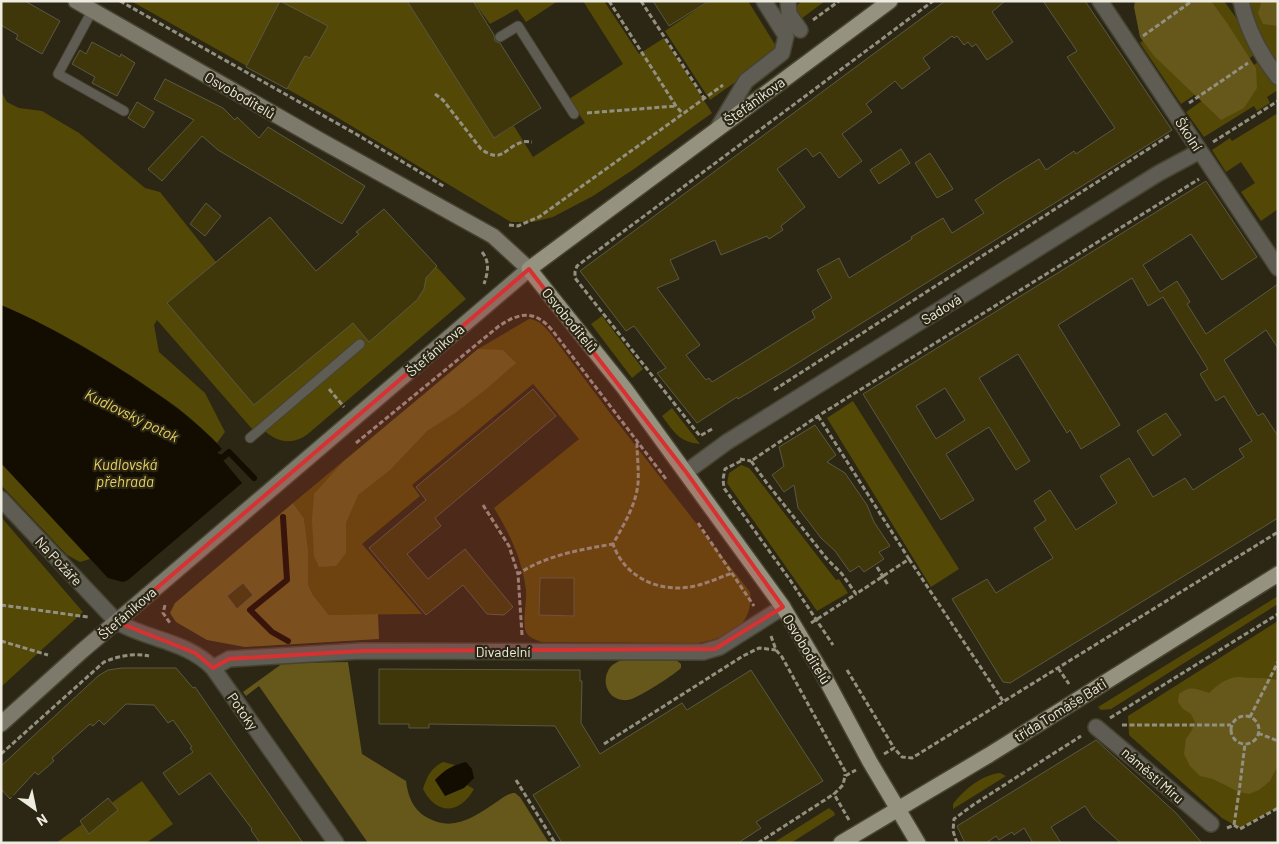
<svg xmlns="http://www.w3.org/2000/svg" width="1279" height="844" font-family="Barlow,sans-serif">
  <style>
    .green { fill: #544807 }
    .forest { fill: #65581a }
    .water { fill: #120d00 }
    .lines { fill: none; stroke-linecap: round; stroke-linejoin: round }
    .stream { stroke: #120d00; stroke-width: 6 }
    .building { fill: #3f370a; stroke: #5c5843; fill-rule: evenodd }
    .lane-casing { stroke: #464331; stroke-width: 11 }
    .street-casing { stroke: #464331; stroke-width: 18 }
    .secondary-casing { stroke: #464331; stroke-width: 18 }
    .primary-casing { stroke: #464331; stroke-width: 18 }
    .path { stroke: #939081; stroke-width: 3; stroke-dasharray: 5 2.5; stroke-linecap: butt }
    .lane { stroke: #5e5c53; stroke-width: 9 }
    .street { stroke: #5e5c53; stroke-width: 15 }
    .secondary { stroke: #7d7a6c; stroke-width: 15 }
    .primary { stroke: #95927f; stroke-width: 15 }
    .marked { fill: #d73231; fill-opacity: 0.2; stroke: #d73231; stroke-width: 4; stroke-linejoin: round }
    .labels { text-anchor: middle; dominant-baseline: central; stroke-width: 4.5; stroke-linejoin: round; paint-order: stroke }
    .street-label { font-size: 14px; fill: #eeece0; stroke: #2b2714 }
    .water-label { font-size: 15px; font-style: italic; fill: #e7d062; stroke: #2b2714 }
  </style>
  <rect width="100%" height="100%" fill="#2b2714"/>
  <path class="green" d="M131,1H407L494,138L514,126L533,157L585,123L569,99L623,64L583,1H604L639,54L664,38L712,113L634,169L593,196L553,217L533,222H511L330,113Z
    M473,1H558L526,22L517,9L490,24Z
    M709,1H748L779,51L710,100L665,31Z
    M801,1H825L801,19L795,8Z
    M1199,1H1224L1242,26L1254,55L1181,104L1140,43Z
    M1230,1H1278V66Z
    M1258,62L1278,86V90L1267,97L1270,103L1257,111L1254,106L1204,137L1186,112Z
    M1,91L7,102L19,108L42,111L79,133L145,188L160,192L216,262L270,217L316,271L374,221L373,219L384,209L466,299L309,433C292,447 274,442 260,426L253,430L157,320L154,325L159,352L205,393L225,432L217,443C202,430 187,414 171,403C119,366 60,330 1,305Z
    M1278,113V209L1261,221L1241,192L1255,183L1241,162L1226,172L1212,150L1230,138L1232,141Z
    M602,316L643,369L632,378L591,324Z
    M529,319C539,320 544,326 550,333L610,413L750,592C754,627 727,637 698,643L542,642C536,640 529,638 526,632C522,623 527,601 526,590C522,559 510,534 494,508L579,439L533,384L412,485L420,496L362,544L422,614L329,615L313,595L308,584V548L304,518L293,503L478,349Z
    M853,401L959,569L931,587L827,418Z
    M672,408L700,444C679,442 674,432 662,416Z
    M1,463L90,559L80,562L67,555L1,485Z
    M741,465L749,468L754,474L836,580L839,579L848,593L817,611L727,483L729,473Z
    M1,517L83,612L1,687Z
    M1278,596V604L1111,709L1101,710L1098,707Z
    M1278,621V807L1240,828L1222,818L1129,735L1128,716Z
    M443,762L455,765L446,770L435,780L445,795L467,785L474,789C460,814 437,816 423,789C427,776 431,768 443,762Z
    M1000,773L1006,776L953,809V804C964,790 981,775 1000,773Z
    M142,781L173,824L146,843H56Z
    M829,808L834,812L835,815L791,843H773Z"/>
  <path class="forest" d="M1135,1H1211L1227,23L1256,68L1257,88L1244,108L1221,120L1154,56L1140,37L1134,7Z
    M1259,1H1278V26L1263,24L1258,13L1261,4Z
    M478,349L503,350L516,363L485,390L455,413L427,431L390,470L358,495L346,523V553L336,566L319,567L314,556L312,520L314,494L343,462Z
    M293,503L304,518L308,548V584L313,595L329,615L378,614L379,639L245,647L207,640L176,622L170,613L175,603Z
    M290,658L297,663L348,662L362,754L406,781C408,797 414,812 430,819C455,832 477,815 498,801C503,798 508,793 515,793L520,797L549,843H368L259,686L246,696L243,692Z
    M622,660H676L681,664V668C674,675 637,699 628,700C610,702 600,684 609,669C612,664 617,662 622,660Z
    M1239,677C1252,679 1265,677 1278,680V765L1270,781L1259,790L1249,794L1239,792L1213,779L1200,776L1190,766L1184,754L1186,739L1192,730L1195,722L1191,714L1183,709L1178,702L1179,694C1191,685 1195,689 1209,693C1219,684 1225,678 1239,677Z"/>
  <path class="water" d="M1,305C46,324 88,349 129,375C162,397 196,419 222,449L217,453L242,483L128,580L123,582L108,578L1,463Z
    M466,762L472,769L474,778L464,788L445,796L435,780C444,770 453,765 466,762Z"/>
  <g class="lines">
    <path class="stream" d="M214,455L222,458L229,452L254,478
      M283,517L287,580L250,610L272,632L288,641"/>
  </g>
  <path class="building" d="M1,1H25L60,21L42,54L16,39L18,35L1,25Z
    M280,1L328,26L310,58L305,56L287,89L246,67Z
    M407,1H473L494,35L495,41L500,43L541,108L494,138Z
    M653,1H709L669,26Z
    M945,1H1005L992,12L1013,42L987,60L976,44L972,47L968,42L964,45L957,36L954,38L952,36L923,58L930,68L902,89L895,81L866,104L872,112L842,134L862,161L839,178L820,152L813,157L806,148L777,169L805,207L781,226L783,230L769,239L767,236L721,255L715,240L670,260L679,279L657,288L700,345L686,355L706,380L709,378L712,382L815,318L812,311L832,298L817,270L839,258L849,278L912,239L911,237L943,218L952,233L984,213L975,200L1005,180L1039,159L1046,170L1074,151L1076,154L1115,128L1067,57L1077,51L1043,1H1085L1172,130L788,369L738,399L737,397L697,423L657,373L666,368L634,326L626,331L580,271Z
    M92,42L120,57L121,54L135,63L117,96L92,83L95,77L72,64L80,50L86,54Z
    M165,79L223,108L235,120L237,117L259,138L268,127L365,186L342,224L218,150L202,136L162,181L148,169L194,120L154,99Z
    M137,102L154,112L144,128L128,118Z
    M901,149L910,163L879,184L870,170Z
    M930,153L953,189L937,198L915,163Z
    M1206,181L1257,257L1222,280L1191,234L1143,265L1160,292L1177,281L1190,302L1187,304L1206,334L1278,284V348L1266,330L1224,360L1258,416L1263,413L1278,436V518L1010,683L1003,682L952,599L987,579L996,593L1053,558L1034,528L1046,520L1034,501L1050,490L1076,530L1117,503L1100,476L1129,458L1153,497L1185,478L1193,490L1244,457L1239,449L1252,441L1224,396L1216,401L1200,374L1208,369L1163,297L1148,306L1132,278L1058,325L1120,425L1081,449L1070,430L1067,433L1018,354L979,378L1030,461L1016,470L989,427L946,454L974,500L941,520L863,394ZM945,388L965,420L936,439L916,406Z
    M206,203L221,216L205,236L190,224Z
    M384,209L437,266L426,278L424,289L417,300L369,342L353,323L254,405L167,303L270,217L316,271L359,234L356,232Z
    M533,389L556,416L435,518L441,526L407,554L428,579L465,549L513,607L504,615L487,614L463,585L426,615L369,548L426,500L416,487Z
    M1166,413L1181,435L1153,456L1137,431Z
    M815,425L836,455L827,462L845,473L867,505L874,522L890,546L879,552L884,559L864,572L859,566L850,572L835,551L821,538L798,508L794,485L784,492L772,475L784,466L779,447Z
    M540,578H574V616L539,615Z
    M243,583L253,595L237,609L227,596Z
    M122,668H176L193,688L195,687L303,843H260L251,830L252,829L210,773L179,795L163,773L193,752L190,748L192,747L173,720L168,723L154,705L126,704L104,725L99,720L93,726L90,724L52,758L54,761L38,775L35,772L10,799L1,789V766L98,676L108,670Z
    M379,669L580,670V681H582L581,723L600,754L682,703L687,710L751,670L823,781L756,822L761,828L738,843H562L533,795L580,766L555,726L429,724V728H409V724H379Z
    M1096,740L1176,813L1202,843H1121L1093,818L1085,806L1051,827L1061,843H1033L1024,828L1014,835L1012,832L999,840L996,836L986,843H965L957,826Z
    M108,798L118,810L89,834L80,821Z"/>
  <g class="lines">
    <g class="lane-casing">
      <path id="lane" d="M92,11L58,74L124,111
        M500,37L518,26L574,114
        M250,438L360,344"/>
    </g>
    <g class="street-casing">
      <path id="street" d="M788,1L789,14L800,30
        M1100,1L1278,268
        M1241,1C1247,30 1260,54 1278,77
        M719,126L746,81L782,53L786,36L764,1
        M686,472L727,442L1159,173L1200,151
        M1,499L117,622C148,640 187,641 213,668L336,843
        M213,668L229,659L361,651L703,652L720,647L783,607
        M1096,727L1211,824"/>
    </g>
    <g class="secondary-casing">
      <path id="secondary" d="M1,724L82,651L529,269L493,236L318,139L76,1"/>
    </g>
    <g class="primary-casing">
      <path id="primary" d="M890,1L529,269L625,389L783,607L824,676L870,762L918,843
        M841,843L989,755L1278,574"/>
    </g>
    <path class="path" d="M120,1L356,134L445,187
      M609,1L676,106L682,113
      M641,1L704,98
      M813,20L839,1
      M1143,36L1192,1
      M435,94L443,100L481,149C503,165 505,146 523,142C526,141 529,142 532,142
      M1189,103L1248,63
      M587,113L676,106
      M1213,142L1278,101
      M509,225L518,226L539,217L723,85
      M482,252C490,262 488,272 484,284
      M329,389L344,407
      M774,390L1170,135
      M818,416L909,559L856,594L842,574L827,559L766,482L751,461L818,416L1199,179
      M712,429L700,436L575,278V272L577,266L933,1
      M356,443L499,326C520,312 535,310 552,330L666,479
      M637,443C637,456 639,470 638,483C636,505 624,524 613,544C625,579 663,595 699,585C710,582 721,577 732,573
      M740,459L751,461
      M741,461L725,469L723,479L724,488L790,580L833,645
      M483,505L509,546L518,574
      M698,523L754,606
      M909,559L1003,701
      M877,567L888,585
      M1,605L88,617
      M165,605L163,613L170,623
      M811,623L856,594
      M522,635L518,574C547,555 579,550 613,544
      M771,636L776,650L782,657L845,771V776
      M1,641L48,655
      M1058,668L1069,684
      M847,670L894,748
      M1231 730a14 14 0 1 1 28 0a14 14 0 1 1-28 0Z
      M1250,717L1278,662
      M1110,718L1278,614
      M1122,725H1231
      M1258,733L1278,741
      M604,744L743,656L759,648L776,650
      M1,754L104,662C119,656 132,653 149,656
      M884,754L894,748L902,757L912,758L1278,532
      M516,780L555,843
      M849,820L834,794L843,785L845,776L856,770
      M1234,825L1239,792L1245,744
      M1227,828L1234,825L1240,829L1278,808
      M758,843L834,794
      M957,843L953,831L954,819L973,805L1081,736"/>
    <use href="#lane" class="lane"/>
    <use href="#street" class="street"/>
    <use href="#secondary" class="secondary"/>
    <use href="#primary" class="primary"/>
  </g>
  <path class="marked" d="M529,269L686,472L783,607L715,649L361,651L229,659L213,668L195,653L117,622Z"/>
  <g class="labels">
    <g class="street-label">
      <text transform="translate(240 95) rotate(30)">Osvoboditelů</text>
      <text transform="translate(754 101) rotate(-36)">Štefánikova</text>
      <text transform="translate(1189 134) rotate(57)">Školní</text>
      <text transform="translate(941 309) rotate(-32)">Sadová</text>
      <text transform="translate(570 320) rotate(51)">Osvoboditelů</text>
      <text transform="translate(435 350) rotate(-41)">Štefánikova</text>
      <text transform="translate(59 561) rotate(47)">Na Požáře</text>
      <text transform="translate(127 613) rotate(-41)">Štefánikova</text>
      <text transform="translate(807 649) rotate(59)">Osvoboditelů</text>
      <text x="503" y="651">Divadelní</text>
      <text transform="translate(1060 710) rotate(-32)">třída Tomáše Bati</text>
      <text transform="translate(243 711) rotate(55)">Potoky</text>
      <text transform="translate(1153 775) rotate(41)">náměstí Míru</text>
    </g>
    <g class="water-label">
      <text transform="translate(132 415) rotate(26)">Kudlovský potok</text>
      <text x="125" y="464">Kudlovská<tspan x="125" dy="17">přehrada</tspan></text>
    </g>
  </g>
  <rect width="1279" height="844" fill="none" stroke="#eeece0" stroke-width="5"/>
  <g transform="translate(35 809) rotate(147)" stroke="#2b2714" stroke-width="4" paint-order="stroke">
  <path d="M0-4L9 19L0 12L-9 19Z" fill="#eeece0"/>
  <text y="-8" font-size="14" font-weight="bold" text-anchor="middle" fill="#eeece0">N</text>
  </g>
</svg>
